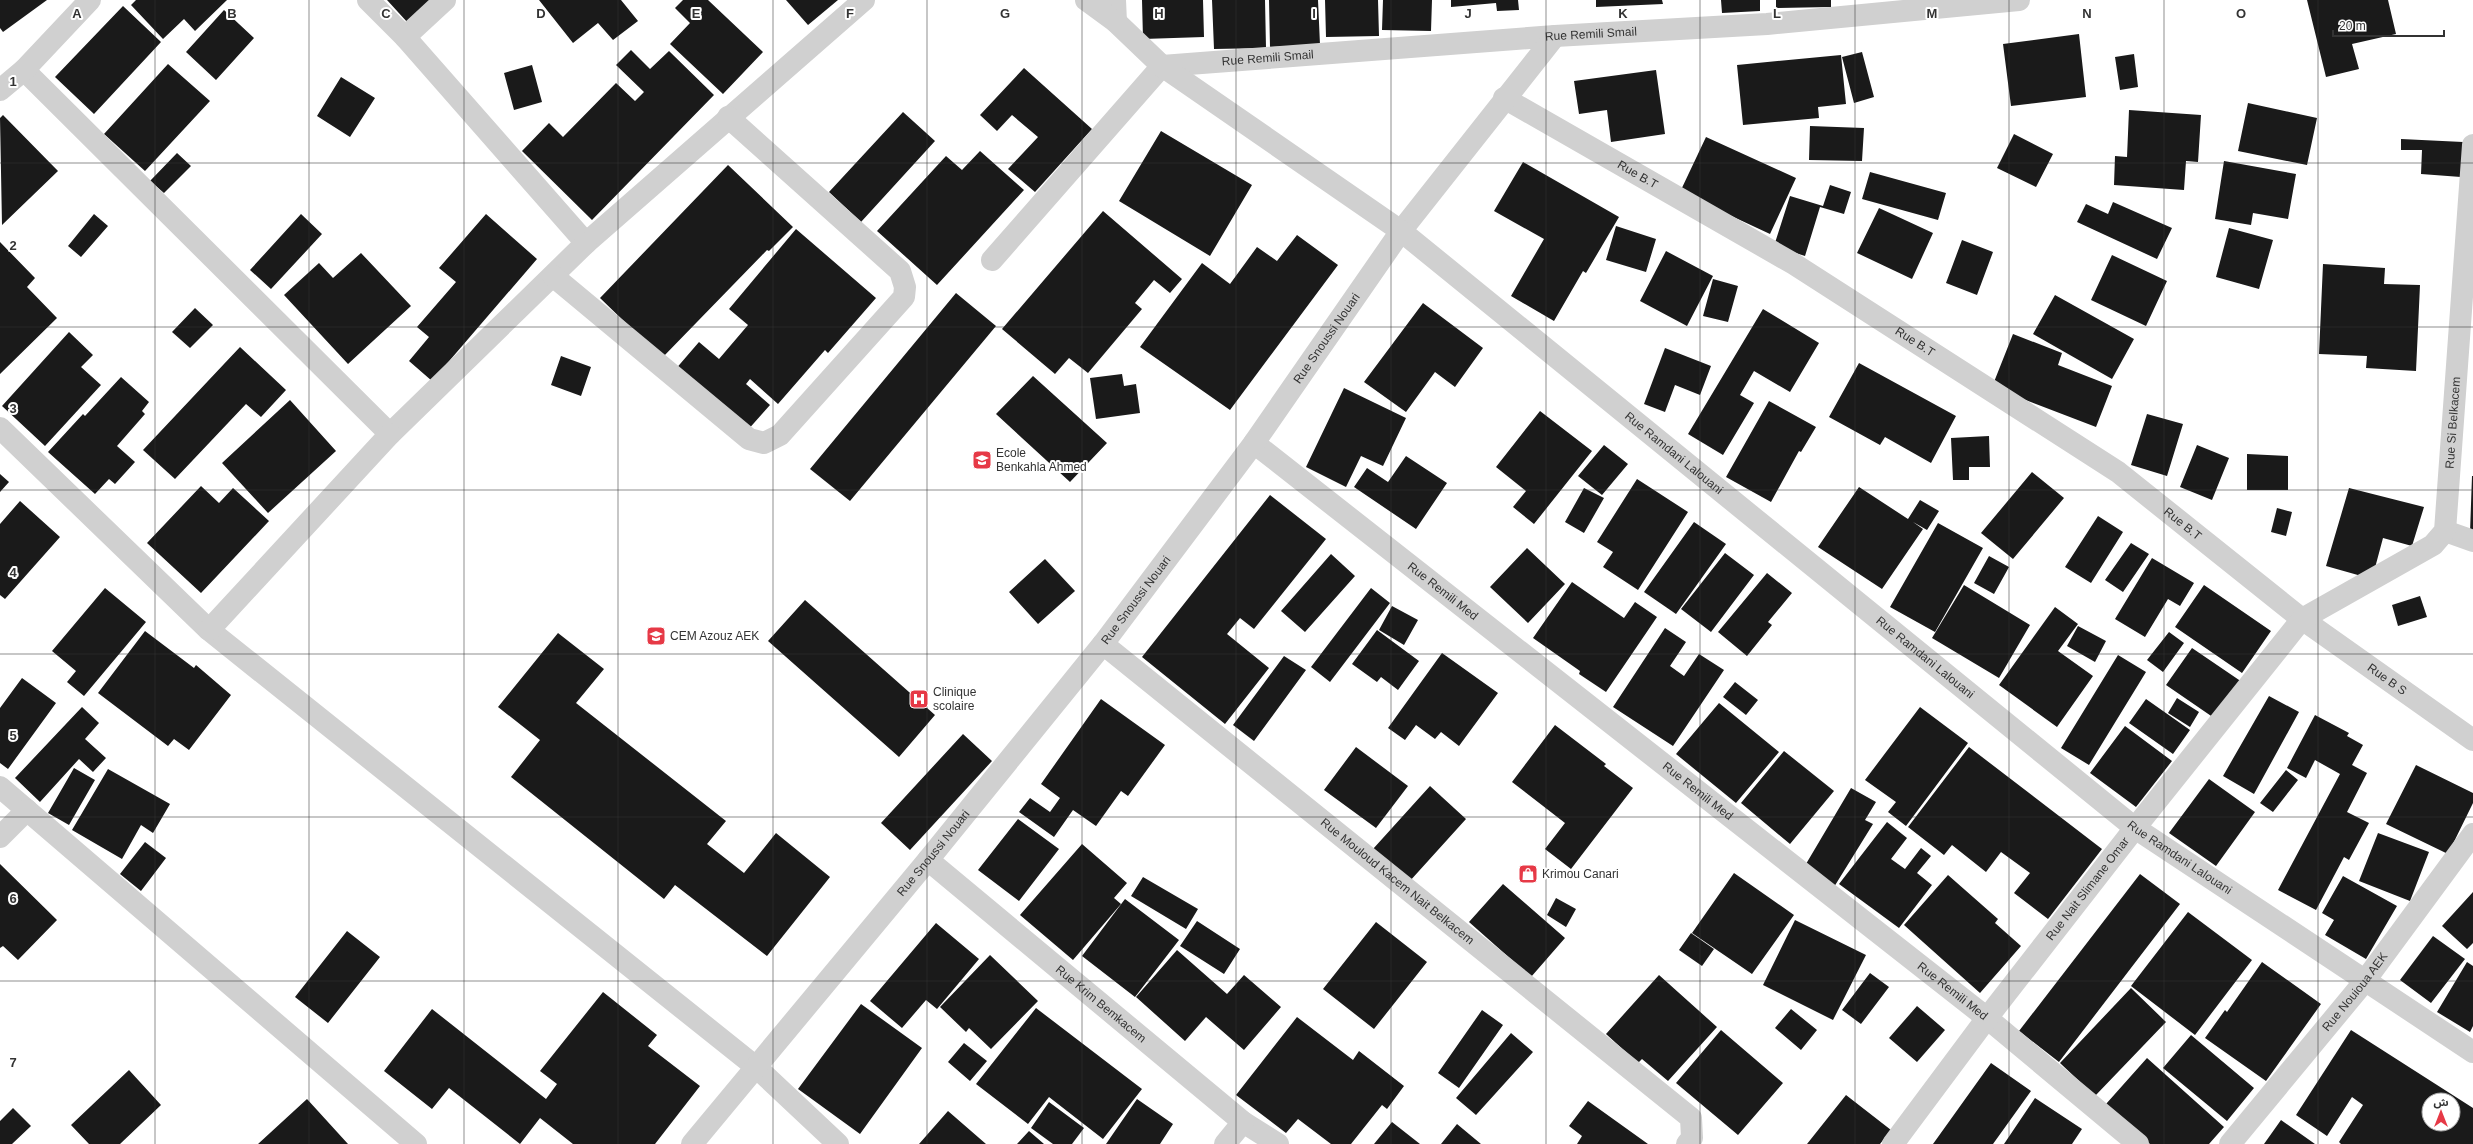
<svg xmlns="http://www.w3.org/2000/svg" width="2473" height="1144" font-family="Helvetica,'Noto Sans Arabic',sans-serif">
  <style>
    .building { fill: #1a1a1a; fill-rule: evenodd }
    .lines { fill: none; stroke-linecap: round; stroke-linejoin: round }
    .minor { stroke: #d0d0d0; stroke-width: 22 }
    .tertiary { stroke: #d0d0d0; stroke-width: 22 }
    .grid { fill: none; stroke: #333; stroke-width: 1; stroke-opacity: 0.55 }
    .labels { text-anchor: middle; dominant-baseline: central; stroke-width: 4; stroke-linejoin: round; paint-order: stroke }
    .street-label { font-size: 12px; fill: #333; stroke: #fff }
    .poi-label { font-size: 12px; fill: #333; stroke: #fff; text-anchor: start }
    .grid-label { font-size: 13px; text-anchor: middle; font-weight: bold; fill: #333; stroke: #fff; stroke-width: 4; stroke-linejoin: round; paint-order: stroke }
  </style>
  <rect width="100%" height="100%" fill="#fff"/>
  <path class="building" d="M0,0H47L3,32L0,28Z
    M136,0H227L195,31L184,19L163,39L131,5Z
    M387,0H432L408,23Z
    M539,0H621L638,21L613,40L598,23L573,43Z
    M683,0H708L763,52L723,94L670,44L690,23L675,8Z
    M786,0H838L808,25Z
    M1142,0H1203L1204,37L1143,39Z
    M1212,0H1265L1266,48L1214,49Z
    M1269,0H1318L1320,45L1270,47Z
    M1325,0H1378L1379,36L1326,37Z
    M1383,0H1432L1431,31L1382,30Z
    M1451,0H1518L1519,10L1497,11L1496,3L1451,7Z
    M1596,0H1662L1663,4L1596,7Z
    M1721,0H1760V11L1722,13Z
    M1776,0H1831V7L1776,8Z
    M2307,0H2388L2396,34L2352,44L2359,69L2326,77Z
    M123,6L161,42L94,114L55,77Z
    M224,10L254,38L216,80L186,52Z
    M2079,34L2086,97L2011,106L2003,44Z
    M631,50L650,69L669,51L714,95L592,220L522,151L549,123L563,137L616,83L635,101L644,92L616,65Z
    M1862,52L1874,97L1854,103L1842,57Z
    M2134,54L2138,87L2120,90L2115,57Z
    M1841,55L1846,104L1818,107L1819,118L1743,125L1737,65Z
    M168,64L210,101L145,171L104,134Z
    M532,65L542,102L514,110L504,73Z
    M1024,68L1092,129L1035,192L1008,169L1038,137L1012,115L997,131L980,115Z
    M1656,70L1665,134L1611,142L1607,110L1579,114L1574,81Z
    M341,77L375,98L350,137L317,116Z
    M2248,103L2317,118L2307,165L2238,151Z
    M2129,110L2201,115L2198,162L2186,161L2184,190L2114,185L2115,156L2127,157Z
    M903,112L935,141L861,222L829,192Z
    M3,115L58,171L2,225L0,118Z
    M1810,126L1864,128L1862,161L1809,160Z
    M1161,131L1252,185L1210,256L1119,201Z
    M2014,134L2053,154L2036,187L1997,168Z
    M1706,137L1796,178L1770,234L1680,192Z
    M2401,139L2463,142L2461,177L2421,174L2422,150H2401Z
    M980,151L1024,190L937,285L877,231L946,156L962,170Z
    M177,153L191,166L164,193L150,181Z
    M2224,161L2296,174L2288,219L2253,213L2251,225L2215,219Z
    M1523,162L1619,217L1586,273L1583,271L1554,321L1511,296L1544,239L1494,211Z
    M728,165L793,227L769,251L767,250L662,358L600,298Z
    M1870,172L1946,193L1938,220L1862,199Z
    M1830,185L1851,192L1844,214L1820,207L1805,256L1774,246L1790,196L1823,206Z
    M2113,202L2172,228L2157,259L2077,222L2086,204L2108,214Z
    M1879,208L1933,233L1912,279L1857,253Z
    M1103,211L1182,279L1170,293L1154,280L1135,303L1142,309L1088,373L1069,358L1055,374L1002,329Z
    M94,214L108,226L81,257L68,246Z
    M301,214L322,234L271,289L250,270Z
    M486,214L537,259L432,381L409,361L429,337L417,327L456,282L439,268Z
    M1616,226L1656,239L1646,272L1606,260Z
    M2229,228L2273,240L2259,289L2216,277Z
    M796,229L876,298L828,353L825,350L778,404L750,379L746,384L770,405L746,432L674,371L699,342L719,359L748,325L729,309Z
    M1297,235L1338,265L1230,410L1140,347L1202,263L1230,284L1257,247L1277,261Z
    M1962,240L1993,252L1977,295L1946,283Z
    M0,242L35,278L27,287L57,318L0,374Z
    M1666,251L1713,276L1687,326L1640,301Z
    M361,253L411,306L348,364L284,295L319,263L333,278Z
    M2112,255L2167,281L2146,326L2091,300Z
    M2323,264L2385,268L2384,284L2420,285L2416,371L2366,368L2367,356L2319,354Z
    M1713,279L1738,286L1728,322L1703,316Z
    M956,293L996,326L850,501L810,469Z
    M2055,295L2134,339L2112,379L2033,334Z
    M1423,303L1483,348L1455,387L1435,372L1406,412L1364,382Z
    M195,308L213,325L190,348L172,332Z
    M1763,309L1819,343L1790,392L1754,371L1740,395L1754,403L1723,455L1688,434Z
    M69,332L93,355L81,367L101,385L45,446L2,406Z
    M2013,334L2062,353L2058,365L2112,386L2096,427L1992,387Z
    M240,347L286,390L261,417L246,404L175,479L143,450Z
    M1665,348L1711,366L1700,395L1675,385L1665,412L1644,404Z
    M561,356L591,367L581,396L551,385Z
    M1859,363L1956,416L1931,463L1885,437L1880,445L1829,417Z
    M1122,374L1124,386L1136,384L1140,413L1096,419L1090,378Z
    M1033,376L1107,443L1070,482L996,414Z
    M121,377L149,402L142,411L145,414L117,446L135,462L115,484L109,479L95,494L48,452L83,414L85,416Z
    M1344,388L1406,418L1383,466L1361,456L1346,487L1306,467Z
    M290,400L336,451L268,513L222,463Z
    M1769,401L1816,427L1801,452L1799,451L1771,502L1726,477Z
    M1540,411L1592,451L1534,524L1513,507L1526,491L1496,467Z
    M2147,414L2183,424L2167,476L2131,465Z
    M1989,436L1990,467H1969V480H1953L1951,438Z
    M1604,445L1628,464L1602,495L1578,476Z
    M2197,445L2229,458L2212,500L2180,487Z
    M2247,454L2288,456V490H2247Z
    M1406,456L1447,483L1416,529L1354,487L1367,468L1388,482Z
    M2032,472L2064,498L2013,559L1981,533Z
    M0,474L9,482L0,492Z
    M2472,476H2473V533H2470Z
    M1637,479L1688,512L1638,590L1603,567L1613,552L1597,542Z
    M201,486L219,503L233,488L269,521L201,593L147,543Z
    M1859,487L1908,519L1920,500L1939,511L1927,530L1913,522L1923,529L1882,589L1818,547Z
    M1584,488L1604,498L1584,533L1565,522Z
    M2349,488L2424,507L2412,546L2383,538L2372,579L2326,566Z
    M1270,495L1326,539L1254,629L1240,618L1227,634L1269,668L1225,724L1142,657Z
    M20,501L60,537L5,599L0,595V524Z
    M2277,508L2292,512L2286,536L2271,532Z
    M2098,516L2123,532L2091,583L2065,567Z
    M1694,522L1726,544L1676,614L1644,592Z
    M1938,523L1983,548L1935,632L1890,607Z
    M2131,543L2149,554L2123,592L2105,580Z
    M1527,548L1565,584L1528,623L1490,587Z
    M1725,553L1754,575L1711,632L1681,609Z
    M1331,554L1355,576L1305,632L1281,611Z
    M1989,556L2009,567L1994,594L1974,583Z
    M2152,558L2194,583L2180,606L2168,599L2145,637L2115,619Z
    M1045,559L1075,591L1038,624L1009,592Z
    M1767,573L1792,593L1768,622L1772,625L1747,656L1718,632Z
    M1572,582L1624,618L1635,602L1657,617L1606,692L1579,674L1580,671L1533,638Z
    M1964,585L2030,625L1999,678L1932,638Z
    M2204,585L2271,631L2242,673L2175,627Z
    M105,588L146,622L84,696L67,682L76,671L52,651Z
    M1371,588L1390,603L1330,682L1311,667Z
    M2420,596L2427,617L2398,626L2392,605Z
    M805,600L935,715L899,757L768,641Z
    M1392,606L1418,620L1404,645L1379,630Z
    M2055,607L2078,624L2058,651L2093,676L2057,727L1999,685Z
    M2078,626L2106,641L2095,662L2067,646Z
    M1665,628L1686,642L1670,666L1684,676L1699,654L1724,670L1673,746L1613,707Z
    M1377,630L1419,661L1398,690L1381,677L1377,682L1352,664Z
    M145,631L194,668L196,665L231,695L189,750L174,739L168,746L98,693Z
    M2169,632L2184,643L2163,672L2147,660Z
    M558,633L604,669L576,703L726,821L707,844L744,873L776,833L830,877L767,956L675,885L664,899L511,777L540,740L498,707Z
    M2192,648L2242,682L2217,720L2166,685Z
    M1442,653L1498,693L1459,746L1441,732L1435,739L1416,725L1405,740L1388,728Z
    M2118,655L2146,672L2089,765L2061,748Z
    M1284,656L1306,670L1254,741L1233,725Z
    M22,678L56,703L8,769L0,763V708Z
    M1735,682L1758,700L1746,715L1723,697Z
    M2269,696L2299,712L2254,794L2223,776Z
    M2177,698L2199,712L2190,727L2168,713Z
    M1101,699L1165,745L1128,796L1121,791L1096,826L1073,810L1054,837L1019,812L1030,798L1050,812L1060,798L1041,784Z
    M2146,699L2190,730L2173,754L2129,723Z
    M1719,703L1779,752L1736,803L1676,754Z
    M82,707L99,723L85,739L106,758L93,772L79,759L40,802L15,778Z
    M1920,707L1968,743L1906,826L1888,812L1896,802L1865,780Z
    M2315,715L2349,733L2347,736L2363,745L2352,765L2367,773L2347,812L2369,823L2349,860L2344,857L2316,910L2278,890L2340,774L2315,760L2306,778L2287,768Z
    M1555,725L1606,764L1604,766L1633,788L1571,869L1545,849L1565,823L1512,782Z
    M2125,726L2172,761L2136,807L2090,773Z
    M963,734L992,761L910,850L881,823Z
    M1356,747L1408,786L1376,828L1324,790Z
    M1969,747L2102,849L2048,919L2014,893L2030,873L2001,852L1986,872L1952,845L1944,855L1908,827Z
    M1784,751L1834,791L1790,844L1741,803Z
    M2416,765L2473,793V803L2448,854L2386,824Z
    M74,768L95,780L69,825L48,813Z
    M108,769L170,804L153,833L141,825L122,859L72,830Z
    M2286,770L2298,780L2273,812L2260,803Z
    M2209,779L2255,812L2216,866L2169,833Z
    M1430,786L1466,819L1409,882L1373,849Z
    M1851,788L1876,802L1865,820L1873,824L1834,887L1803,869Z
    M1018,819L1059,849L1019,901L978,870Z
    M1887,822L1907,838L1891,859L1905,869L1921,848L1931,856L1917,873L1932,885L1899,928L1839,884Z
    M2378,833L2429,852L2410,901L2359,881Z
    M145,842L166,858L141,891L120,874Z
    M1082,844L1127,883L1114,898L1121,904L1073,960L1020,915Z
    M0,864L57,920L18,960L3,946L0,948Z
    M1734,873L1794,915L1752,974L1692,933Z
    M2140,874L2180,904L2059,1062L2019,1031Z
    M1948,875L1998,919L1995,923L2021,946L1980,993L1904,925Z
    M2343,876L2397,906L2366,959L2325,935L2334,920L2322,913Z
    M1143,877L1198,909L1186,929L1131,896Z
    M1503,884L1565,938L1531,977L1469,922Z
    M2473,892V943L2467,949L2442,926Z
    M1556,898L1576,909L1566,927L1547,915Z
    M1125,899L1179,940L1135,997L1082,956Z
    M2188,912L2252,960L2195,1035L2131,986Z
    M1795,920L1866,955L1833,1020L1763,985Z
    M1197,921L1240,949L1224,974L1180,946Z
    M1376,922L1427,962L1374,1029L1323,989Z
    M936,923L979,959L937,1009L926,1000L902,1028L870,1001Z
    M347,931L380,957L328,1023L295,997Z
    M1691,933L1714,949L1702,966L1679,950Z
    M2433,936L2465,959L2431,1003L2400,980Z
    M1177,950L1227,994L1244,975L1281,1007L1244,1050L1206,1017L1185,1041L1136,997Z
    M990,955L1038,1001L991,1049L969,1028L966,1032L940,1007Z
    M2262,962L2321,1004L2266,1081L2205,1038L2225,1010L2227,1012Z
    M2467,962L2473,966V1026L2470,1032L2437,1012Z
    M1870,973L1889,987L1861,1024L1842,1010Z
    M1659,975L1717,1027L1668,1081L1642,1059L1638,1063L1606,1034Z
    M2131,988L2166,1022L2095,1096L2060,1063Z
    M603,992L657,1035L648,1046L700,1086L655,1144H573L540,1118L520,1144L449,1088L432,1109L384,1071L432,1009L546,1099L557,1084L540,1071Z
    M861,1004L922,1048L860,1134L798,1089Z
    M1917,1006L1945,1030L1917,1062L1889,1038Z
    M1036,1008L1142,1089L1103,1139L1049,1097L1028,1124L976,1084Z
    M1791,1009L1817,1030L1801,1050L1775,1028Z
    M1482,1010L1503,1025L1459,1088L1438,1073Z
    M1297,1017L1353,1060L1359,1051L1404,1086L1387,1109L1382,1105L1351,1144H1331L1298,1119L1286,1133L1236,1095Z
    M1721,1030L1783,1083L1738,1135L1676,1083Z
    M2351,1030L2473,1108V1144H2341L2339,1142L2363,1105L2352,1097L2327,1136L2296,1115ZM2429,1100H2453V1124H2429Z
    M1511,1033L1533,1052L1476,1115L1456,1098Z
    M2191,1035L2254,1088L2227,1121L2163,1068Z
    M964,1043L987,1061L970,1081L948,1062Z
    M2147,1058L2224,1127L2209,1144H2150L2106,1104Z
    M1991,1063L2031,1091L1993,1144H1933Z
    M129,1070L161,1105L120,1144H89L71,1125Z
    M1846,1095L1891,1130L1880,1144H1807Z
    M2035,1098L2082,1129L2072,1144H2004Z
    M307,1099L348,1144H258Z
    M1137,1099L1173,1124L1160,1144H1106Z
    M1588,1101L1648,1144H1577L1582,1136L1569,1126Z
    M1049,1102L1084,1128L1072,1144H1053L1031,1128Z
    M13,1108L31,1126L12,1144H0V1121Z
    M948,1111L986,1144H919Z
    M2281,1120L2315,1144H2264Z
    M1392,1122L1420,1144H1374Z
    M1457,1124L1481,1144H1441Z
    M1029,1131L1044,1144H1017Z"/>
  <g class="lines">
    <g class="minor">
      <path d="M368,0L405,37L586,243L864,0"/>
      <path d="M1115,0L1116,22"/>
      <path d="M405,37L445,0"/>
      <path d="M24,70L390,434L586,243"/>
      <path d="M0,90L24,70L90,0"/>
      <path id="s1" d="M1504,98L1794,264L2118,472L2302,619L2473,740"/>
      <path id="s2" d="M992,260L1162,66L1555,36L1767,24L2019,0"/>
      <path d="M553,276L749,439L764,443L780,435L904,297L905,287L900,271L728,117"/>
      <path d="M0,428L209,630L756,1067L838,1144"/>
      <path id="s3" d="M1254,443L1987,1018L2138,1144"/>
      <path d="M2445,531L2473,541"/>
      <path d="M209,630L390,434"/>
      <path id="s4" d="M1103,644L1691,1118L1692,1138L1687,1144"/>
      <path d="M0,787L416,1144"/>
      <path d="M0,837L27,810"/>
      <path id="s5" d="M928,860L1243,1122L1278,1144"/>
      <path id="s6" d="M692,1144L928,860L1103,644L1254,443L1401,231L1555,36"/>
      <path d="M1225,1144L1243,1122"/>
      <path id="s7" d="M1893,1144L1987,1018L2135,828L2302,619L2433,545L2445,531L2473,145"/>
      <path id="s8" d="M2230,1144L2364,982L2473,834"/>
    </g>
    <path class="tertiary" id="s9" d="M1086,0L1116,22L1162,66L1401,231L2135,828L2473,1052"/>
  </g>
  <path class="grid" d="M155,0V1144M309,0V1144M464,0V1144M618,0V1144M773,0V1144M927,0V1144M1082,0V1144M1236,0V1144M1391,0V1144M1546,0V1144M1700,0V1144M1855,0V1144M2009,0V1144M2164,0V1144M2318,0V1144M0,163H2473M0,327H2473M0,490H2473M0,654H2473M0,817H2473M0,981H2473"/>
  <defs>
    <g id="school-square" transform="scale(1)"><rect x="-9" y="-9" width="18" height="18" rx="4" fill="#e63946" stroke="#fff"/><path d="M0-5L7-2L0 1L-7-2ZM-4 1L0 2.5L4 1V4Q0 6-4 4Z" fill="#fff"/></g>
    <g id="hospital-square" transform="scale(1)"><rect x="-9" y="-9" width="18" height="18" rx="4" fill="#e63946" stroke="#fff"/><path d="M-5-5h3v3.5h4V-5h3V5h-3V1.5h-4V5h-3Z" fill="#fff"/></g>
    <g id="shop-square" transform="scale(1)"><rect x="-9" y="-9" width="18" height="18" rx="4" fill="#e63946" stroke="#fff"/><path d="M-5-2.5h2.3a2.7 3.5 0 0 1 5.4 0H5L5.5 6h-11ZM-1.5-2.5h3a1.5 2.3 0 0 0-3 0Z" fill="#fff"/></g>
  </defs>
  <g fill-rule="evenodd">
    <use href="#school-square" x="982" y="460"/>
    <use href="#school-square" x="656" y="636"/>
    <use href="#hospital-square" x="919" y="699"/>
    <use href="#shop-square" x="1528" y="874"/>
  </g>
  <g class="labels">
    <g class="street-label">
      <text stroke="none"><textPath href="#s2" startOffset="688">Rue Remili Smail</textPath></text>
      <text stroke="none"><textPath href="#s2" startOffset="364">Rue Remili Smail</textPath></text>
      <text stroke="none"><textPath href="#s1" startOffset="154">Rue B.T</textPath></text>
      <text stroke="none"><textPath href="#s6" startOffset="1026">Rue Snoussi Nouari</textPath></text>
      <text stroke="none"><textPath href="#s1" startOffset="478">Rue B.T</textPath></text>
      <text stroke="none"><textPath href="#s7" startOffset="943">Rue Si Belkacem</textPath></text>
      <text stroke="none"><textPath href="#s9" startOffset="743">Rue Ramdani Lalouani</textPath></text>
      <text stroke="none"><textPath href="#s1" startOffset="802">Rue B.T</textPath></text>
      <text stroke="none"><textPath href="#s3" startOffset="240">Rue Remili Med</textPath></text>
      <text stroke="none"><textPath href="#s6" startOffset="702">Rue Snoussi Nouari</textPath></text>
      <text stroke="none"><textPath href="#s9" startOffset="1067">Rue Ramdani Lalouani</textPath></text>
      <text stroke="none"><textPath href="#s1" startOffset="1059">Rue B S</textPath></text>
      <text stroke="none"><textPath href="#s3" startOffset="564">Rue Remili Med</textPath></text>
      <text stroke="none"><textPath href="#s6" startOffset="378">Rue Snoussi Nouari</textPath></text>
      <text stroke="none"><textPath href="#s9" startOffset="1391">Rue Ramdani Lalouani</textPath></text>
      <text stroke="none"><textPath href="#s4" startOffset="378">Rue Mouloud Kacem Nait Belkacem</textPath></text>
      <text stroke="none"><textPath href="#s7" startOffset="321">Rue Nait Slimane Omar</textPath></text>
      <text stroke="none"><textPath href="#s3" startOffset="888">Rue Remili Med</textPath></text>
      <text stroke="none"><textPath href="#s8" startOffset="197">Rue Nouioua AEK</textPath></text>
      <text stroke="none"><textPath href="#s5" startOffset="225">Rue Krim Bemkacem</textPath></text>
    </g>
    <g class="poi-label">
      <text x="996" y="453">Ecole<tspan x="996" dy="14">Benkahla Ahmed</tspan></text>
      <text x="670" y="636">CEM Azouz AEK</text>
      <text x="933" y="692">Clinique<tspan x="933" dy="14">scolaire</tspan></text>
      <text x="1542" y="874">Krimou Canari</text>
    </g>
  </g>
  <g class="grid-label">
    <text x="77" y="18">A</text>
    <text x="232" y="18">B</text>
    <text x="386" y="18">C</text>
    <text x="541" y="18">D</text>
    <text x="696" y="18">E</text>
    <text x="850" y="18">F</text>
    <text x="1005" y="18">G</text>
    <text x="1159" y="18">H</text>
    <text x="1314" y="18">I</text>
    <text x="1468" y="18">J</text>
    <text x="1623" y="18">K</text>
    <text x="1777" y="18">L</text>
    <text x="1932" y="18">M</text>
    <text x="2087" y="18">N</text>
    <text x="2241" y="18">O</text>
    <text x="13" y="86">1</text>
    <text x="13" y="250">2</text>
    <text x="13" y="413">3</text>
    <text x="13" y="577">4</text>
    <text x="13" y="740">5</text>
    <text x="13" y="903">6</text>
    <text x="13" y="1067">7</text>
  </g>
  <g transform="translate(2441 1112)"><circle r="19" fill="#ffffff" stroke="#adadad"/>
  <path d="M0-3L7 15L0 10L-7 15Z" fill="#e63946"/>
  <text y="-6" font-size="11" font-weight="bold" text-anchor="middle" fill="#333333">ش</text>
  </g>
  <path d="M2333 30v6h111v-6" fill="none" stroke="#333333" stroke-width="2"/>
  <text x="2339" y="30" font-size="12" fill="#333333" stroke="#ffffff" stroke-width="3" paint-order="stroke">20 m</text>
</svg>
